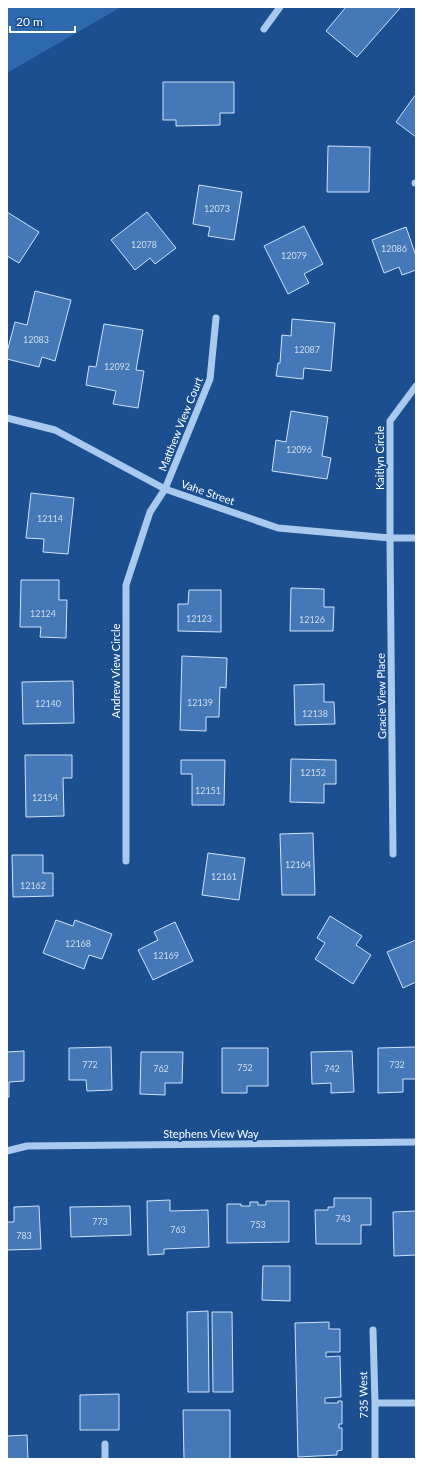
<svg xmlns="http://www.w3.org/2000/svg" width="423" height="1466" font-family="Lato,sans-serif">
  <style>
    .green { fill: #2e69ad }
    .building { fill: #4478b7; stroke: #cfe3fa }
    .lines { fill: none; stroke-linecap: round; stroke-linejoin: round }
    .minor { stroke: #a9c9ee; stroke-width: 7 }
    .labels { text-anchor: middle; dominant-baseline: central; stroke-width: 4; stroke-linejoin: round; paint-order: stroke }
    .number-label { font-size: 9px; fill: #d0dded }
    .street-label { font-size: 11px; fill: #fff; stroke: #1b4f8f }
  </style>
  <rect width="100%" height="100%" fill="#1b4f8f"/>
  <path class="green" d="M7,7H121L7,73Z"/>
  <path class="building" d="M346,7H401L357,57L326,31Z
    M163,82H234V113H220V125L176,126V120H163Z
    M416,94V137L396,122Z
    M328,146L370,147L369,192H327Z
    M199,185L242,192L234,240L208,236L210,227L193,224Z
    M7,212L39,232L19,263L7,256Z
    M147,212L176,248L155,264L150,258L135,270L111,240Z
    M304,226L323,264L304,274L309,283L288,294L264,246Z
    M406,227L416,256V270L402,275L399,267L384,273L372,240Z
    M35,291L71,300L55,361L42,357L39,367L7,359V352L15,322L27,325Z
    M292,319L335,323L331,371L304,368L303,379L276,376L278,363H280L282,335L291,336Z
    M104,324L143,330L136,370L144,371L138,408L113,404L116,391L86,385L89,366L96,367Z
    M291,411L328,417L322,456L331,458L327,479L272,471L276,440L286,442Z
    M31,493L74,498L68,554L43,552L44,539L26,538Z
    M21,580H59V600H67L66,638L40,637L41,627H20Z
    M291,588L324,589V607H334L333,631H290Z
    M189,590H221V632L178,631V604H188Z
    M182,656L227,658L226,688L220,687L219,717H206V731L180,730Z
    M73,681L74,723L23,724L22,682Z
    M324,684V702H334L335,724L295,725L294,685Z
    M25,755H72V778H63L64,816L26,817Z
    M291,759L336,760V784H324V803L290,802Z
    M181,760H225L224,805H192V774H181Z
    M313,833L315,895H282L280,834Z
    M208,853L245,858L239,900L202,895Z
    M12,855H43V873H53V896L13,897Z
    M330,916L362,936L356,945L371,955L353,984L315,959L325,943L317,938Z
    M56,920L73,926L75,920L112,934L102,959L89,955L84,969L43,953Z
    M175,922L193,961L153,980L138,950L158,940L154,932Z
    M416,940V982L403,988L387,952Z
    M111,1047L112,1090L87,1091L86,1080H69V1048Z
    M416,1047V1079H403V1092L378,1093V1048Z
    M222,1048H268V1086H247V1093H222Z
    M24,1051V1081L9,1082V1097H7V1052Z
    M352,1051L354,1092L331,1093V1083L312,1084L311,1052Z
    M141,1052H183L182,1083H165V1095L140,1094Z
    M334,1198H371V1225H361V1244H316L315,1210H328V1207H334Z
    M170,1200V1211L208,1210L209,1247L164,1249V1254L148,1255L147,1201Z
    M266,1201H289V1242L227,1243V1204H241V1206H250V1202H258V1205H266Z
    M39,1206L41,1249L7,1250V1222H14V1207Z
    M130,1206L131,1235L71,1237L70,1207Z
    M416,1211V1255L394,1256L393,1212Z
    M263,1266H290V1301L262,1300Z
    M208,1311L209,1392H188L187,1312Z
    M212,1312H232L233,1392H213Z
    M329,1322V1329H340V1352H326V1357L340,1356L341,1397L325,1398V1403H338V1401H342V1424H339V1428H342V1450L337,1451V1455L298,1457L295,1323Z
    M119,1394V1430H80V1395Z
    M183,1410H230V1459H184Z
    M27,1435L28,1459H7V1436Z"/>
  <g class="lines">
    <path class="minor" d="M264,29L280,7
      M415,183H416
      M7,418L55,430L165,489L278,528L390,538H416
      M393,854L390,538V421L416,386
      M126,861V585L150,512L165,489L210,379L216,318
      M7,1151L27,1146L416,1142
      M373,1330L375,1403V1459
      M375,1403H416
      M105,1444V1459"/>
  </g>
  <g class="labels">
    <g class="number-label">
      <text x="217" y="208">12073</text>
      <text x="144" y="244">12078</text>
      <text x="394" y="248">12086</text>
      <text x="294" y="255">12079</text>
      <text x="36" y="339">12083</text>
      <text x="307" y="349">12087</text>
      <text x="117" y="366">12092</text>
      <text x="299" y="449">12096</text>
      <text x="50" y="518">12114</text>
      <text x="43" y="613">12124</text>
      <text x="199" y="618">12123</text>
      <text x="312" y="619">12126</text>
      <text x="200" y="702">12139</text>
      <text x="48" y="703">12140</text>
      <text x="315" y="713">12138</text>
      <text x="313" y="772">12152</text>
      <text x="208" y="790">12151</text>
      <text x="45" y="797">12154</text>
      <text x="298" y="864">12164</text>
      <text x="224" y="876">12161</text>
      <text x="33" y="885">12162</text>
      <text x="78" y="943">12168</text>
      <text x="166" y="955">12169</text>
      <text x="90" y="1064">772</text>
      <text x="397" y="1064">732</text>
      <text x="245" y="1067">752</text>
      <text x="161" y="1068">762</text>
      <text x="332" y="1068">742</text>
      <text x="343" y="1218">743</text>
      <text x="100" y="1221">773</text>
      <text x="258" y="1224">753</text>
      <text x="178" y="1229">763</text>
      <text x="24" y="1235">783</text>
    </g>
    <g class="street-label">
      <text transform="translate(180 424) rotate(-68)">Matthew View Court</text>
      <text transform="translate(379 458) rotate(-90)">Kaitlyn Circle</text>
      <text transform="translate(208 492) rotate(19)">Vahe Street</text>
      <text transform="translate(115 671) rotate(-90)">Andrew View Circle</text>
      <text transform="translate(381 696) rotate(-91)">Gracie View Place</text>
      <text x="211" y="1133">Stephens View Way</text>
      <text transform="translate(363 1395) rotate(-91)">735 West</text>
    </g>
  </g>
  <rect width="423" height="1466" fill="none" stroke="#ffffff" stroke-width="16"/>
  <path d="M10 26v6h65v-6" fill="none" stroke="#ffffff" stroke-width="2"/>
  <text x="16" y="26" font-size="12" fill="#ffffff" stroke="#1b4f8f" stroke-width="3" paint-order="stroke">20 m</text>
</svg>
